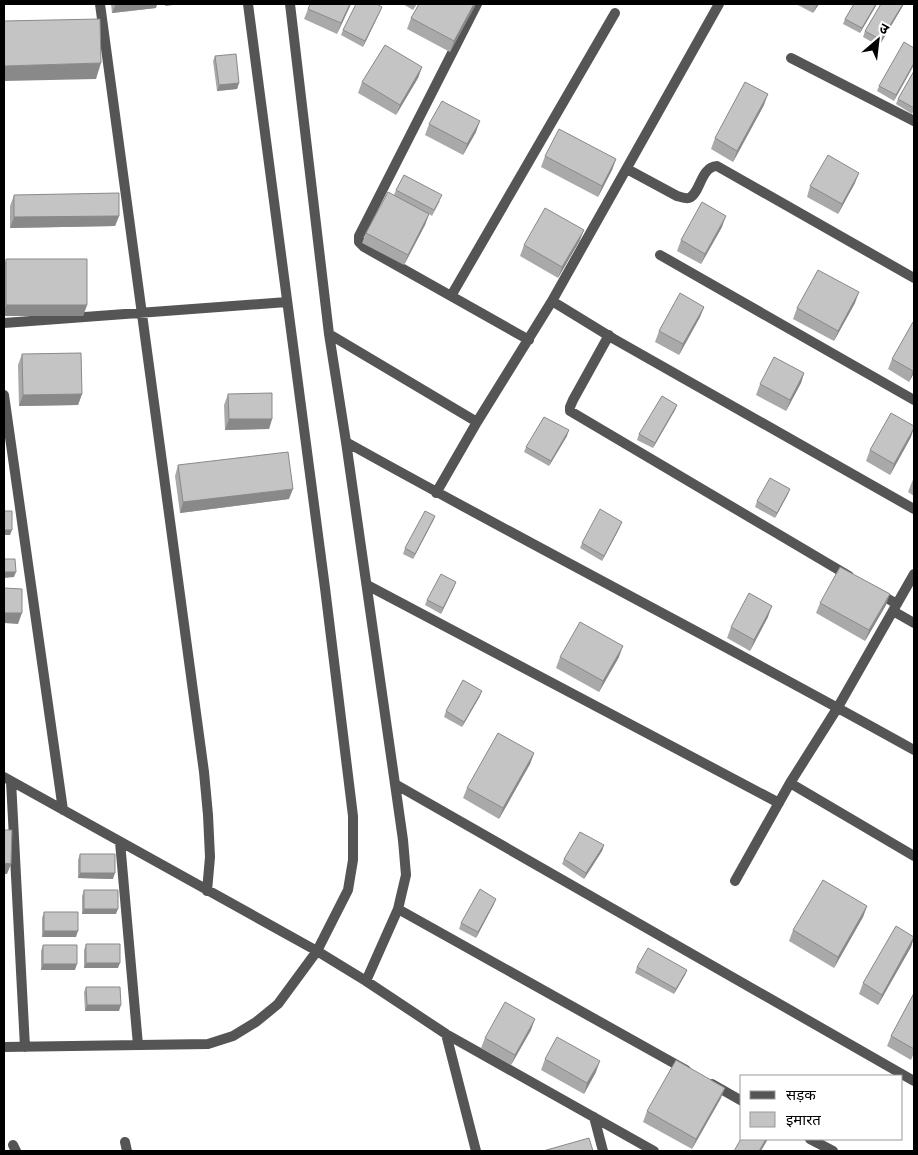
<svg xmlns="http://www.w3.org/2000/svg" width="918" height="1155" font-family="Rubik,'Noto Sans Devanagari',sans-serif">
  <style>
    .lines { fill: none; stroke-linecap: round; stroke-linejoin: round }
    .street { stroke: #555; stroke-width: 10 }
    .wall { fill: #a9a9a9 }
    .shaded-wall { fill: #898989 }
    .building { fill: #c4c4c4; stroke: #898989 }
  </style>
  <rect width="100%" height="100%" fill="#fff"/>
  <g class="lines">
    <path class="street" d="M100,4L204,772L208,815L210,857L207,891
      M248,4L325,588L353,816V860L348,890L317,951L366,981L446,1034L476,1151
      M290,4L329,334L346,442L395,784L403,840L406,875L398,909L366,981
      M477,4L359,236V242L364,247L529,340
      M791,58L914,121
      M627,169L677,196C680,197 685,199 689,198C701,193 700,167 717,166L914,278
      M660,255L914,400
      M451,296L615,13
      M552,301L719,4
      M4,323L287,302
      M329,334L477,422
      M609,335L573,400L570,407V411L849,576
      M4,395L63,810
      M346,442C534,547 726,645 914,750
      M436,493L477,422L552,301L614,339L914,509
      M367,585L779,803
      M876,592L897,604
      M893,611L914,623
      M4,777L317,951L278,1004L256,1022L233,1036L208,1044L4,1047
      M11,781L25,1047
      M790,783L914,856
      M395,784L914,1081
      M120,842L138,1045
      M735,881L790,783L838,707L914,574
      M398,909L686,1070
      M446,1034L654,1151
      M712,1084L742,1101
      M594,1117L603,1151
      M810,1139L833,1151
      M125,1142L127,1151
      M13,1145L16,1151"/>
  </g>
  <path class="wall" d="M111,4H157L156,8L112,13Z
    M351,4L337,34L304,19L308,9Z
    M403,4H417L413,10Z
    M419,4H476L450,52L407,29L411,18Z
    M796,4H819L813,13Z
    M877,4L860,33L843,24L845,19Z
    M904,4L879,46L863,37L865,31Z
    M382,7L363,47L341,35L343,30Z
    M914,48L894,101L877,91L879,86Z
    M215,56L239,83L237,89L217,91L213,61Z
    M422,67L418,78L396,115L358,93L362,82Z
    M914,71V110L912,114L896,104L898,99Z
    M764,105L733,162L711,149L715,138Z
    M429,124L476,132L463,155L425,135Z
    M545,156L616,159L612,170L598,197L541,167Z
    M855,183L838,214L807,197L810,186Z
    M396,190L440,201L432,216L429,214L425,225L404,265L362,243L366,233L394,195Z
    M14,195L119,216L115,226L10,228V206Z
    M722,227L701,264L677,251L681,240Z
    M580,240L558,278L520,256L524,245Z
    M6,259L87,305L83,316H4V266Z
    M855,303L834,341L793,319L797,308Z
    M704,307L700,317L679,355L655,342L659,331Z
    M914,322V373L909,382L888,369L892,359Z
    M22,354L82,394L78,405L19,406L18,365Z
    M804,373L801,383L786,411L756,395L760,384Z
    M228,394L272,419L269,429L225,430L224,405Z
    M677,405L675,410L653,448L637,440L639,434Z
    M567,436L549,466L524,452L526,447Z
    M911,437L890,475L866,461L870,450Z
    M178,465L289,499L180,513L175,476Z
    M914,477V496L908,492Z
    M788,494L775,518L755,507L757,501Z
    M435,516L433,521L413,559L403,554L405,548Z
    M620,527L602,561L580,548L582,543Z
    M454,587L441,614L425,605L427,600Z
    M820,603L886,605L865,641L816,613Z
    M768,617L750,651L727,638L731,627Z
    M560,657H619L599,692L556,668Z
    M480,696L462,727L444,717L446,711Z
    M534,753L530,764L499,819L463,798L467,788Z
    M604,845L602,851L584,879L562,864L564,859Z
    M80,854L113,879L78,878V860Z
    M84,890L116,914H82V896Z
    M494,904L476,938L459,929L461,923Z
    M867,906L863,917L834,968L789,941L793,930Z
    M44,912L76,937H42V918Z
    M914,937L911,947L878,1005L859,994L863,983Z
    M86,944L118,968H84V950Z
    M43,945L75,970H41V951Z
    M637,967L687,970L685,975L674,994L635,973Z
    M86,987L119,1011H85L84,992Z
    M914,993V1053L911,1060L887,1046L891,1036Z
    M531,1030L511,1065L481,1048L485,1038Z
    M545,1059L596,1072L584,1094L541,1070Z
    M721,1098L692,1149L643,1122L647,1111Z"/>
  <path class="shaded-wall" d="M116,4H157L156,8L112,13Z
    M166,4H181L165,6Z
    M350,4H351L337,34L341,23Z
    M474,4H476L450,52L454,41Z
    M817,4H819L813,13Z
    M876,4H877L860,33L862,28Z
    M903,4H904L879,46L881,40Z
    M382,7L380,12L363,47L365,41Z
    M101,63L96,79L4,81V66Z
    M914,63V65L894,101L896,95Z
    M422,67L418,78L396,115L400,105Z
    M239,83L237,89L217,91L219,85Z
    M768,94L764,105L733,162L737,151Z
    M480,121L476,132L463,155L467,144Z
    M616,159L612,170L598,197L602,186Z
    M859,173L855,183L838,214L842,204Z
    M429,214L425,225L404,265L408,255Z
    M119,216L115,226L10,228L14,217Z
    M726,216L722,227L701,264L705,254Z
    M584,230L580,240L558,278L562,267Z
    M859,292L855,303L834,341L838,331Z
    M6,305H87L83,316H4V311Z
    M704,307L700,317L679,355L683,344Z
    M914,369V373L909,382L913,371Z
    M804,373L801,383L786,411L790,400Z
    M82,394L78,405L19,406L23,395Z
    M677,405L675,410L653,448L655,443Z
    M229,419H272L269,429L225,430Z
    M914,428L911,437L890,475L894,464Z
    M569,430L567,436L549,466L551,461Z
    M293,489L289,499L180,513L183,502Z
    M790,489L788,494L775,518L777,513Z
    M435,516L433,521L413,559L415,554Z
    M622,522L620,527L602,561L604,556Z
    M4,530H12L10,535H4Z
    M4,572H16L14,577L4,578Z
    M456,582L454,587L441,614L443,608Z
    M890,594L886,605L865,641L869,630Z
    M772,606L768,617L750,651L754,640Z
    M4,613H22L18,624L4,623Z
    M623,646L619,657L599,692L603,681Z
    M482,691L480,696L462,727L464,722Z
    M534,753L530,764L499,819L503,808Z
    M604,845L602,851L584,879L586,873Z
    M4,863L11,864L7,874H4Z
    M80,873H115L113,879L78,878Z
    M496,899L494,904L476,938L478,932Z
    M867,906L863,917L834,968L838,957Z
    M84,909H118L116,914H82Z
    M44,931H78L76,937H42Z
    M914,937L911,947L878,1005L882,995Z
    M86,963H120L118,968H84Z
    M43,964H77L75,970H41Z
    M687,970L685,975L674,994L676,989Z
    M87,1005H121L119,1011H85Z
    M535,1019L531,1030L511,1065L515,1055Z
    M600,1061L596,1072L584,1094L587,1083Z
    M725,1088L721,1098L692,1149L696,1139Z
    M766,1139H768L761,1151H759Z"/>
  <path class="building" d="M310,4H350L341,23L308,9Z
    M356,4H377L382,7L365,41L343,30Z
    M419,4H474L454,41L411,18Z
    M854,4H876L862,28L845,19Z
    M881,4H903L881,40L865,31Z
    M100,19L101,63L4,66V21Z
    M904,42L914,48V63L896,95L879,86Z
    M385,45L422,67L400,105L362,82Z
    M236,54L239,83L219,85L215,56Z
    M914,71V108L898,99Z
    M745,82L768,94L737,151L715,138Z
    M442,101L480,121L467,144L429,124Z
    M559,129L616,159L602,186L545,156Z
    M828,155L859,173L842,204L810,186Z
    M404,175L442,195L434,210L396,190Z
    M388,192L429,214L408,255L366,233Z
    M119,193V216L14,217V195Z
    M702,202L726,216L705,254L681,240Z
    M545,208L584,230L562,267L524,245Z
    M6,259H87V305H6Z
    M818,270L859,292L838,331L797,308Z
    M680,293L704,307L683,344L659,331Z
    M913,322H914V369L913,371L892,359Z
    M81,353L82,394L23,395L22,354Z
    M774,357L804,373L790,400L760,384Z
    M272,393V419H229L228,394Z
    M662,396L677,405L655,443L639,434Z
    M891,413L914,426V428L894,464L870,450Z
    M544,417L569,430L551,461L526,447Z
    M288,452L293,489L183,502L178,465Z
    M770,478L790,489L777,513L757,501Z
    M600,509L622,522L604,556L582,543Z
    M4,511H12V530H4Z
    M425,511L435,516L415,554L405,548Z
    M4,559H15L16,572H4Z
    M840,567L890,594L869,630L820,603Z
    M441,574L456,582L443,608L427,600Z
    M4,588L22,589V613H4Z
    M749,593L772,606L754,640L731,627Z
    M580,622L623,646L603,681L560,657Z
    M463,680L482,691L464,722L446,711Z
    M498,733L534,753L503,808L467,788Z
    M4,830H12L11,864L4,863Z
    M580,832L604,845L586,873L564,859Z
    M80,854H115V873H80Z
    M823,880L867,906L838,957L793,930Z
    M480,889L496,899L478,932L461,923Z
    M84,890H118V909H84Z
    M44,912H78V931H44Z
    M896,926L914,937L882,995L863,983Z
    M86,944H120V963H86Z
    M43,945H77V964H43Z
    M648,948L687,970L676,989L637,967Z
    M86,987H120L121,1005H87Z
    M914,993V1049L891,1036Z
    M505,1002L535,1019L515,1055L485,1038Z
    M557,1037L600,1061L587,1083L545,1059Z
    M676,1060L725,1088L696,1139L647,1111Z
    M742,1137V1139H766L759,1151H734Z
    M589,1138L593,1151H543Z"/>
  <rect width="918" height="1155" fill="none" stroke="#000000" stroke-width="10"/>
  <rect x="740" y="1075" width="162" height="65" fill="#ffffff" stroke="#999999"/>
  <rect x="750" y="1091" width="25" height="8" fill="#555555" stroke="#999999"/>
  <text x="786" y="1100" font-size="15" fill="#000000">सड़क</text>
  <rect x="750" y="1112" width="25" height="15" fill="#c4c4c4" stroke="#999999"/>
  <text x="786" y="1125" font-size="15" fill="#000000">इमारत</text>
  <g transform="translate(878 40) rotate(28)" stroke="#ffffff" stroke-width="4" paint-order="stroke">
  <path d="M0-4L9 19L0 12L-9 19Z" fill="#000000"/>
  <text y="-8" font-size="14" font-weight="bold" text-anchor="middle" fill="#000000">उ</text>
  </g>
</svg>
